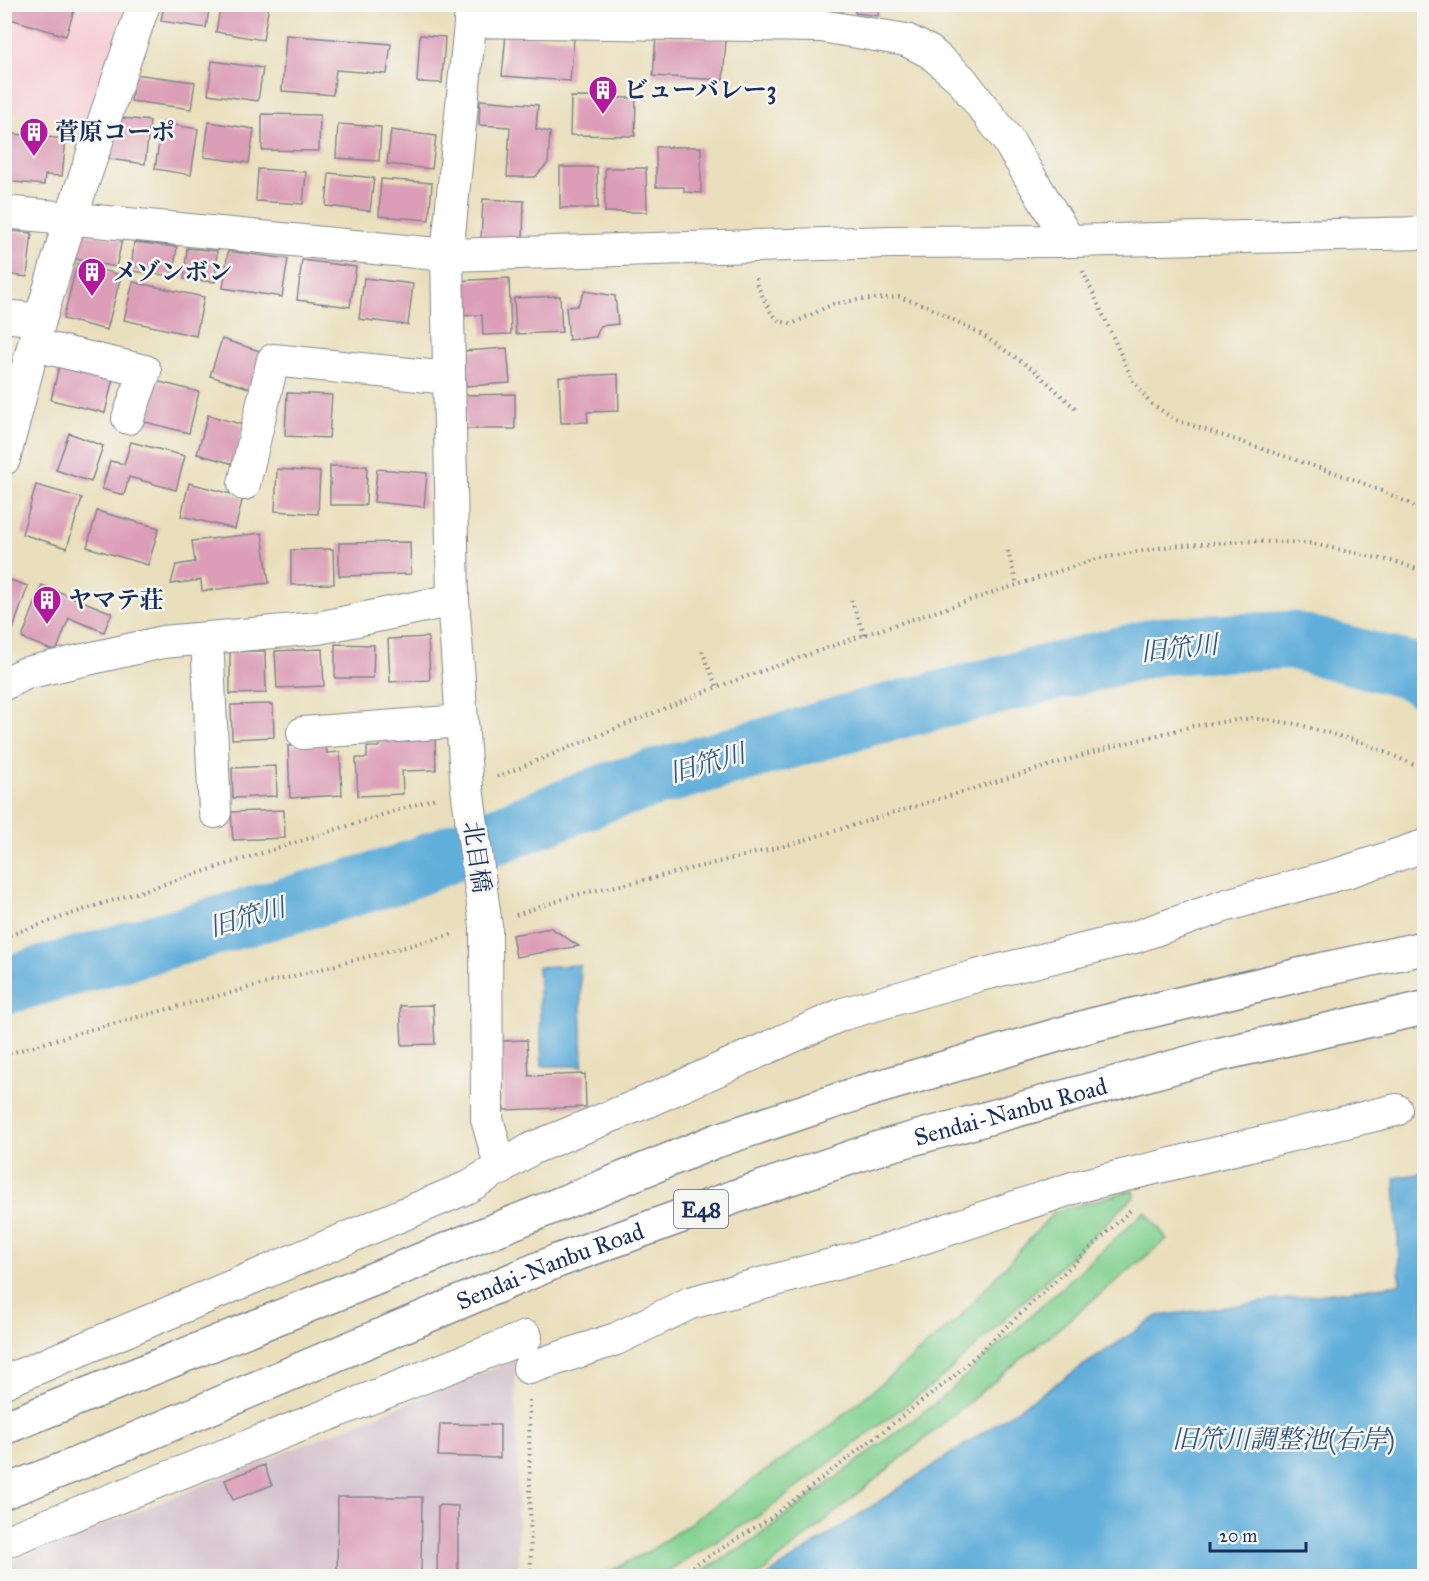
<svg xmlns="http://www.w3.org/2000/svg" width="1429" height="1581" font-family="'IM FELL Great Primer','Noto Serif JP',serif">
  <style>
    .built { fill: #f6cfd6 }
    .industrial { fill: #d1bdc9 }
    .green { fill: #84d291; stroke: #508078; stroke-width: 1.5 }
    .water { fill: #61aeda; stroke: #3e6e9c; stroke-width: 1.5 }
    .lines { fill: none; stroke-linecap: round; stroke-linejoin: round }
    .river { stroke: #61aeda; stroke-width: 58 }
    .building { fill: #dc9db6 }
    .minor-casing { stroke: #82878d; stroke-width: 34 }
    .highway-casing { stroke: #82878d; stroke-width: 36 }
    .path { stroke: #82878d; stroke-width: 4; stroke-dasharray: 1.5 4.5; stroke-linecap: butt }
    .minor { stroke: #fff; stroke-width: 32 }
    .highway { stroke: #fff; stroke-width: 33 }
    .labels { text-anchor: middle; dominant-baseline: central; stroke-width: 5; stroke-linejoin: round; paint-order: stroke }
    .shield { fill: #f6f6f2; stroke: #5d6b8a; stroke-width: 1.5 }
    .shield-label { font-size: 22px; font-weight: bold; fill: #1b2f5e }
    .poi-label { font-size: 24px; font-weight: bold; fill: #1b2f5e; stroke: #f6f6f2; text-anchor: start }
    .street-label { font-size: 24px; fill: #1b2f5e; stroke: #f6f6f2 }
    .water-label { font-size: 26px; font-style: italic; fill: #305583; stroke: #f6f6f2 }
  </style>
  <rect width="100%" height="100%" fill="#f6f6f2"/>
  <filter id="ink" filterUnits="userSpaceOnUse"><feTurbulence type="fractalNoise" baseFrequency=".0167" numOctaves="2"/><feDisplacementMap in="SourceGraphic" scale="12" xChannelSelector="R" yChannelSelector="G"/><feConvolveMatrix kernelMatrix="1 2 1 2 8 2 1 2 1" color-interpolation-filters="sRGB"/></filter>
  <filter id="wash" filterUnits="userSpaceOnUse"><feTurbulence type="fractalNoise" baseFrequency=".008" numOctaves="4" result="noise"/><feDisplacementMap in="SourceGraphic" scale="24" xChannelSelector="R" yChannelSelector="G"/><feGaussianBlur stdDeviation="1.35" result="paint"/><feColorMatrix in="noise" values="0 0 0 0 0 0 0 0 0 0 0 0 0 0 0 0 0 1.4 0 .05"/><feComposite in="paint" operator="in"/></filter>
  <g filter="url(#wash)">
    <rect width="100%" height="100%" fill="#eadfbc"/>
    <path class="built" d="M5,5H126L87,121L5,112Z"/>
    <path class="industrial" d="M515,1360L519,1576H5L4,1563L37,1552Z"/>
    <path class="green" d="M1133,1190L1134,1197L943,1377L762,1514L659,1576H600L651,1550L829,1427L958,1319L1054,1212Z
      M1145,1211L1167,1239L758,1576H693L745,1546L938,1401Z"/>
    <path class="water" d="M580,965L583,1066H542L538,967Z
      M1424,1173V1576H767L1158,1316L1400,1284L1395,1178Z"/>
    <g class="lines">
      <path class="river" d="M4,986L396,875L610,791L870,717L1159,646L1291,640L1411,671L1424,679"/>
    </g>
    <g id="blocks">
      <path class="building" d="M4,4H76L66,36L4,17Z
        M164,4H210L206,28L161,21Z
        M221,4L269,5L263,40L216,32Z
        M819,4H844L843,11L819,8Z
        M855,4H879L878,16L855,13Z
        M506,34L574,39L570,81L502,76Z
        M286,35L391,44L387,74L336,70L333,95L282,91Z
        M420,35L445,37L442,83L417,82Z
        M656,35L726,40L723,80L653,76Z
        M212,61L263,68L258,101L208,94Z
        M134,74L195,82L191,109L131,101Z
        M571,97L636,98L635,136L570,135Z
        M480,100L538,105L536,129L550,132L548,163L535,177H507L510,127L479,125Z
        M262,114L320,115L319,151L262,150Z
        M114,117L150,121L145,164L109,159Z
        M209,122L254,129L249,163L204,157Z
        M162,123L198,129L191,175L155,169Z
        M338,124L381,127L379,161L336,158Z
        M391,130L436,136L432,169L387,164Z
        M4,133L66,139L62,176L45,175L44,185L4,181Z
        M656,147H701V193L684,192V187H656Z
        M560,167H597L598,208H560Z
        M605,168H646L647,212H605Z
        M258,169L306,172L303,204L256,201Z
        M329,173L374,178L370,211L326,206Z
        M381,179L432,183L429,220L379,216Z
        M483,199L524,201L523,242L481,240Z
        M4,230L32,233L27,277L4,274Z
        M83,233L122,240L116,267L71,258Z
        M134,242L177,247L173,276L131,271Z
        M187,248L217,251L215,282L184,279Z
        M228,251L288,259L282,297L223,288Z
        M302,260L356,267L350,307L297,300Z
        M77,264L121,275L107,330L63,319Z
        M364,278L413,284L408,325L359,319Z
        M509,278L511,334L483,335L482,315L454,316L452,281Z
        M133,282L204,297L196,336L124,320Z
        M585,291L615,296L618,324L600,326L596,337L569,340L566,307L577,306Z
        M560,296L562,332L516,334L514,298Z
        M222,339L263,352L252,389L210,376Z
        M507,348L510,383L466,386L464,351Z
        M59,366L113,378L105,413L51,400Z
        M618,374L619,411L587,412L588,422L561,423L559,377Z
        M152,380L199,392L189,433L141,421Z
        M287,393L332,395L329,438L285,436Z
        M515,394V429H465V395Z
        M208,415L244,425L234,464L197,454Z
        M69,433L103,446L91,482L56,470Z
        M131,442L185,456L176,490L129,477L124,495L102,489L110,461L124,464Z
        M330,466H367L366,505H330Z
        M277,469L320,472L318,514L275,511Z
        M377,469L427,473L424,507L374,502Z
        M189,483L243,497L235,529L181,516Z
        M36,485L82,498L67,548L22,534Z
        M97,511L159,528L148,565L87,547Z
        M262,533L269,583L202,591L201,580L171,584L176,565L195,562L192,541Z
        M410,542L411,574L339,576V543Z
        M333,549L334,584L291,585V550Z
        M4,578L28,586L7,646L4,645Z
        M42,585L112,613L104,632L69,618L56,652L22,638Z
        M428,637L430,680L390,682L388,639Z
        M335,644L374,645L373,678H335Z
        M322,649L324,686L277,688L275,651Z
        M230,651H265L266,693L230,694Z
        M273,704L274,737L232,739L231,705Z
        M435,737L436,770L402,771L403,794L358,796L356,758H367V747H379V739Z
        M326,744L327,753L340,752L342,795L290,798L288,746Z
        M276,766L277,796L233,798L232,768Z
        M4,775H7V837H4Z
        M284,810L285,838L233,840L231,812Z
        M551,928L579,946L516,957L512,935Z
        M433,1005L435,1044L402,1045L400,1006Z
        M527,1040L529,1076L585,1074L586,1107L504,1110L501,1041Z
        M440,1424L500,1425V1458L438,1456Z
        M264,1465L272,1485L233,1500L225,1480Z
        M338,1497H422L421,1576H337Z
        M438,1505L458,1506V1576H437Z"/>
    </g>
  </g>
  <g filter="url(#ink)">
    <use href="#blocks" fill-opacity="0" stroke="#82878d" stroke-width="1.5"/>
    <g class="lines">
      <g class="minor-casing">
        <path id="minor" d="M472,4L447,255L453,600L467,788L486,926L487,1119L501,1169
          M470,21L821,26L906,40L930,52L961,79L1007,139L1069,241
          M4,212L447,255L891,242L1069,241L1424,233
          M4,316L40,320
          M34,345L145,371L128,418
          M4,459L40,320L70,220L144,4
          M244,484L273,360L448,378
          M207,638L215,812
          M4,684L26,673L163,642L318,628L453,600
          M303,733L462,721
          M529,1368L616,1339L690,1303L883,1251L1076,1187L1396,1110
          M4,1382L466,1188L533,1148L646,1102L843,1014L976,976L1135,937L1227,905L1346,872L1424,846
          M4,1542L526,1337"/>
      </g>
      <g class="highway-casing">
        <g id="highway">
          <path d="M4,1428L716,1141L862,1092L1092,1025L1320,970L1424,948"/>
          <path id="s1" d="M4,1492L72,1466L557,1261L737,1196L879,1148L1217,1055L1424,1008"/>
        </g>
      </g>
      <path class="path" d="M1083,271L1133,381L1150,403L1176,420L1353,479L1409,503L1424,514
        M756,278L757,285L770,311L779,321L792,324L833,304L858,300L899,297L927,306L984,336L1034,370L1076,409
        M1008,551L1017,584
        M851,600L865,636
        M702,651L717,687
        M497,777L717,687L855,638L1096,559L1171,546L1247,541L1309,543L1400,563L1424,572
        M516,915L575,895L649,879L788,845L1107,748L1193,726L1252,718L1297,724L1364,743L1424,769
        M4,937L98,905L436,798
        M4,1055L85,1031L454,934
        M529,1400L531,1576
        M677,1576L769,1519L952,1378L1133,1208"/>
      <use href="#minor" class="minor"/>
      <use href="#highway" class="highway"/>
    </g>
  </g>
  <defs>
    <g id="building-pin" transform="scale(1.5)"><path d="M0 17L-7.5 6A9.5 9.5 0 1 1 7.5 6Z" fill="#b5179e" stroke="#f6f6f2"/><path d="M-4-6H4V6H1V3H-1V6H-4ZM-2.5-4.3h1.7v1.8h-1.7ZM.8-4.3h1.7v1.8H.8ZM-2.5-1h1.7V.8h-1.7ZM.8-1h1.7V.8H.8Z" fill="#fff"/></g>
  </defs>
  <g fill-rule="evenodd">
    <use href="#building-pin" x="603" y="90"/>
    <use href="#building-pin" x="34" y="132"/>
    <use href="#building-pin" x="92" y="272"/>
    <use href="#building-pin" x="47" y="600"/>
  </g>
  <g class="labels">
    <rect class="shield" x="674" y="1190" width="54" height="38" rx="4.5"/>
    <g class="shield-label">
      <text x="701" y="1209">E48</text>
    </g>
    <g class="poi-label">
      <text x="624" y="90">ビューバレー3</text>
      <text x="55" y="132">菅原コーポ</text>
      <text x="113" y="272">メゾンボン</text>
      <text x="68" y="600">ヤマテ荘</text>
    </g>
    <g class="street-label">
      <text transform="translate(477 857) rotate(82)">北目橋</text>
      <text stroke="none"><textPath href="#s1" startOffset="1077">Sendai-Nanbu Road</textPath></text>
      <text stroke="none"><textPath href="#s1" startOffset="591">Sendai-Nanbu Road</textPath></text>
    </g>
    <g class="water-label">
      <text transform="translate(1179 648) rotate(-6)">旧笊川</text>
      <text transform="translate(707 763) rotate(-16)">旧笊川</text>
      <text transform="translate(247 917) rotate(-16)">旧笊川</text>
      <text x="1283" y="1439">旧笊川調整池(右岸)</text>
    </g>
  </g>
  <rect width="1429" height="1581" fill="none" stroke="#f6f6f2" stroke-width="24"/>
  <path d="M1210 1542v9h96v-9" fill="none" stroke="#1b2f5e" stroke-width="3"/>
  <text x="1219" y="1542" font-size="18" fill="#1b2f5e" stroke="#f6f6f2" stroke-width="4.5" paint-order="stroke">20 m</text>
</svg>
